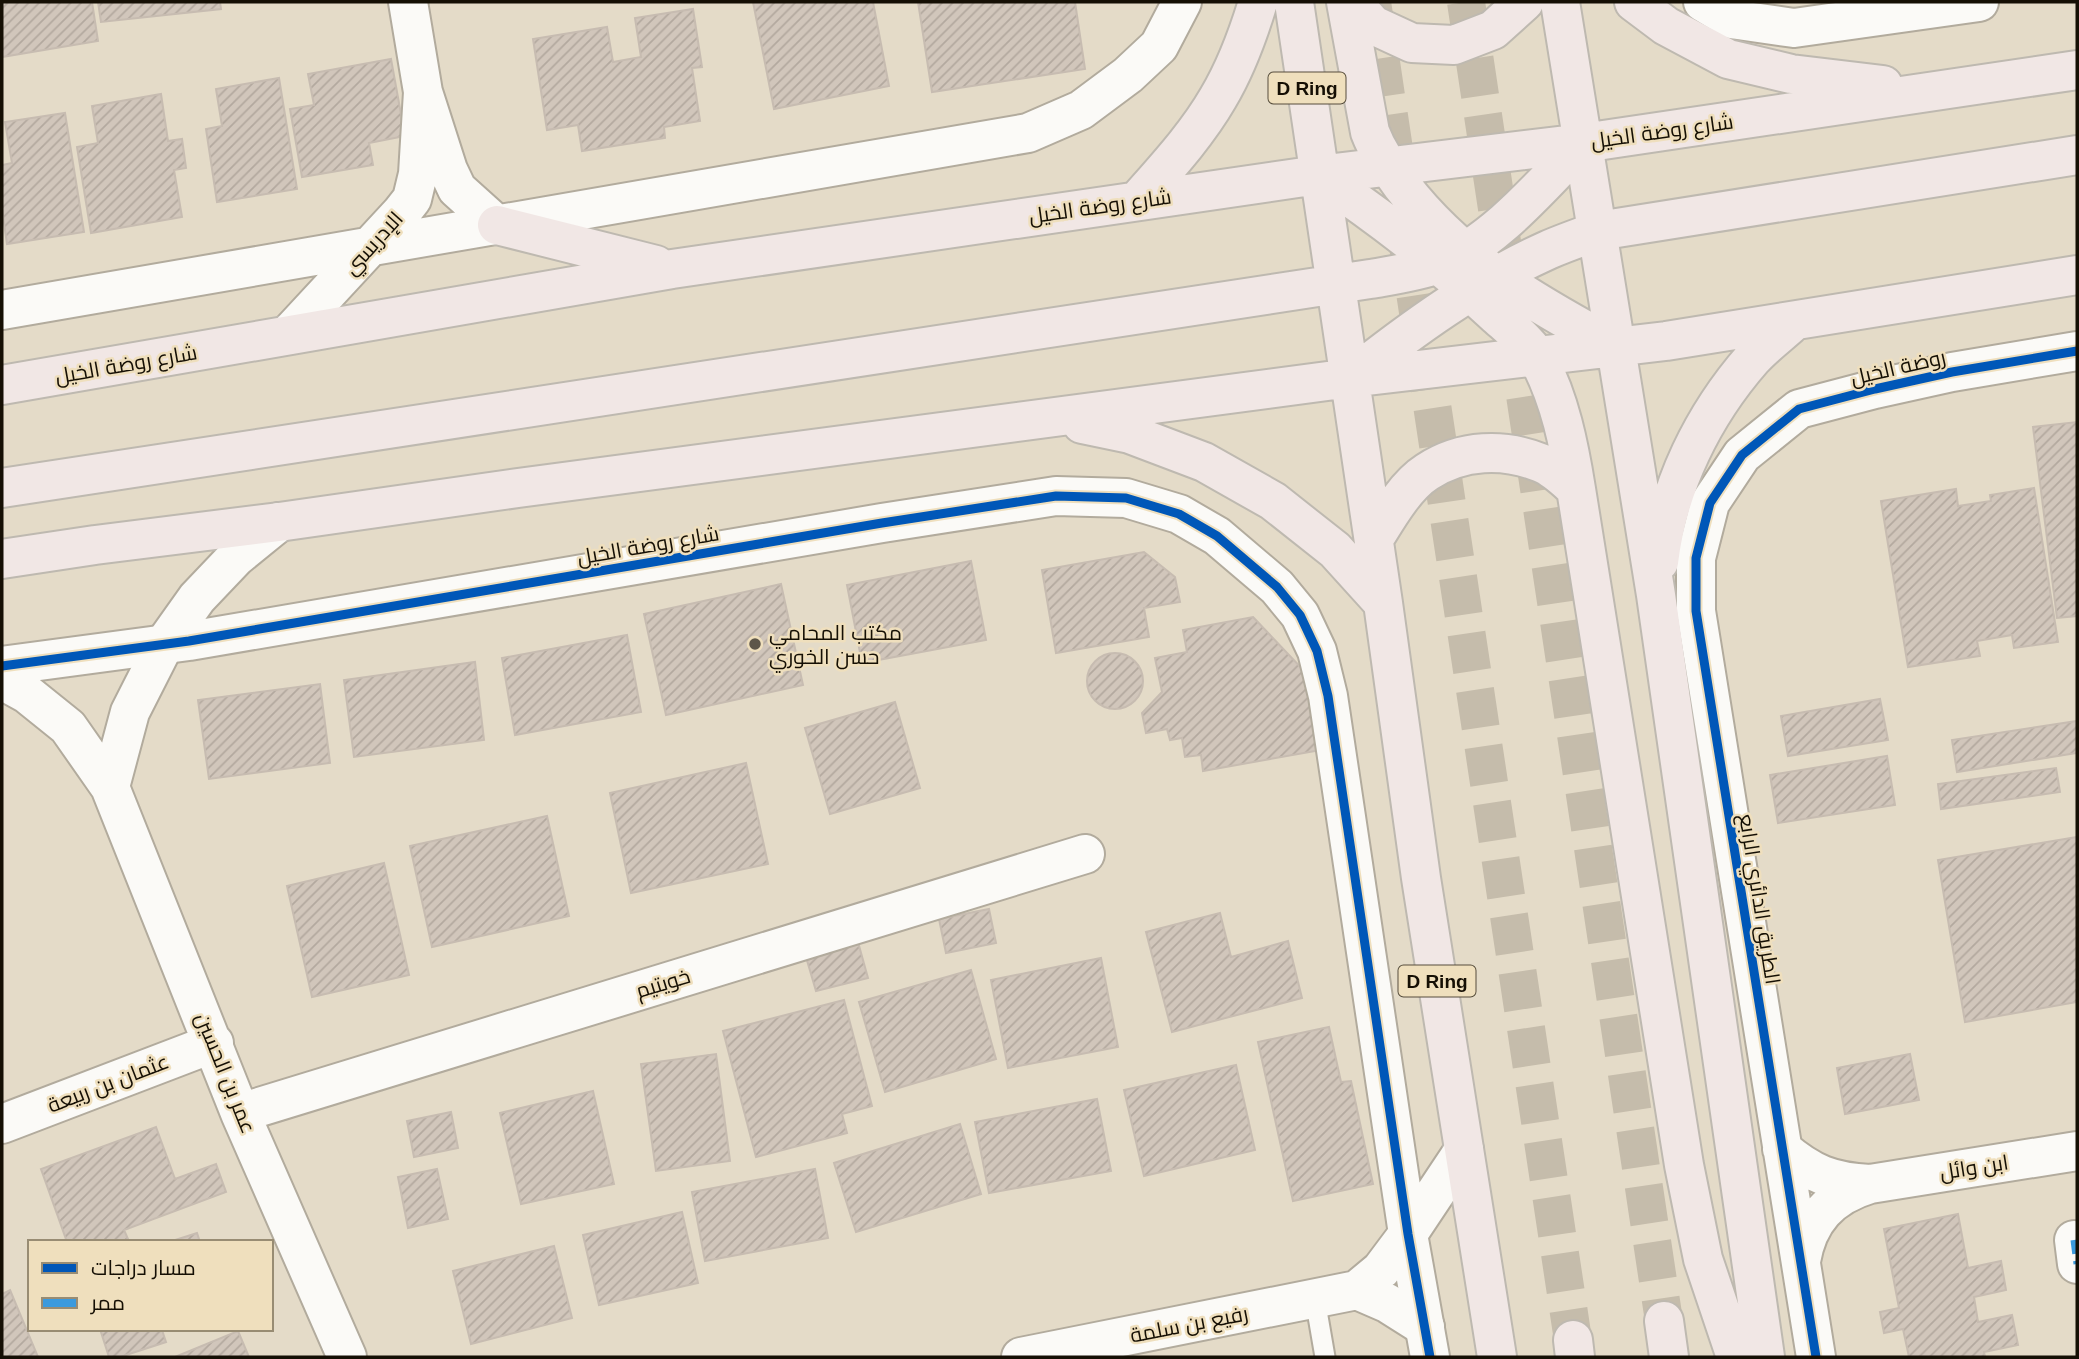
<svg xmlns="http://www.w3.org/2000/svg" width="2079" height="1359" font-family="Arial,Cairo,sans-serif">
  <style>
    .building { fill: url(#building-hatch); stroke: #c7bcb1; stroke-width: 2 }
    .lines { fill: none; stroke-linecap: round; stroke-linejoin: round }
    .primary-tunnel { stroke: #c5bcab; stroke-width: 38; stroke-dasharray: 38 19; stroke-linecap: butt }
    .lane-casing { stroke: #b2ab9d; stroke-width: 23 }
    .street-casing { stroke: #b2ab9d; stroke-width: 42 }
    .secondary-casing { stroke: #b2ab9d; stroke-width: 42 }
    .primary-casing { stroke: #beb9b0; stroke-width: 42 }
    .lane { stroke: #fbfaf7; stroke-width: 19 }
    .street { stroke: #fbfaf7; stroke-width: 38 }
    .secondary { stroke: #fbfaf7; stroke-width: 38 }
    .primary { stroke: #f1e7e5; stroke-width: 38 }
    .quiet { stroke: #3b9add; stroke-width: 7; stroke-dasharray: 14 7; stroke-linecap: butt }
    .cycleway-casing { stroke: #efdfbd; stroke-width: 13 }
    .cycleway { stroke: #0057b8; stroke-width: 9 }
    .poi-dot { fill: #5d5649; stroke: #efdfbd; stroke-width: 2.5 }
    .labels { text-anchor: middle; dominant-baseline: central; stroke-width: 5; stroke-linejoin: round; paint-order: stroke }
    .shield { fill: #efdfbd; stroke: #564d3c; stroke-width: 2 }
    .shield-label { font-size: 19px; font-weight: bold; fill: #150f04 }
    .street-label { font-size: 21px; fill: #150f04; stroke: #efdfbd }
    .poi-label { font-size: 21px; fill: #150f04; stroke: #efdfbd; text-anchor: start }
  </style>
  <defs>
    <pattern id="building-hatch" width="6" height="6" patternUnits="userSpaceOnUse" patternTransform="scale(1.75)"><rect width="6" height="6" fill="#d1c6bb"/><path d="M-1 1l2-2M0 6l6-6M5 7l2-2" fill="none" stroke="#b3a99f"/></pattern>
  </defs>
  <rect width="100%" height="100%" fill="#e4dbc8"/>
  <path class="building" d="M2,2H92L98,41L2,57Z
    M98,2H220L221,9L101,22Z
    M753,2H873L889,86L774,109Z
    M918,2H1075L1085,69L932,92Z
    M693,9L702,67L692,68L700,121L664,127L665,138L582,151L578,125L547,130L533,39L607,27L613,62L641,57L635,18Z
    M391,59L405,136L369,143L373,165L302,177L290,109L314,105L308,74Z
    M279,78L297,189L217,202L206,129L222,126L216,89Z
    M161,94L168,141L182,139L186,168L174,170L182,217L91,233L77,147L98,143L92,106Z
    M65,113L84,232L7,244L2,209V165L12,163L5,122Z
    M2077,422V616L2057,618L2033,427Z
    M2034,488L2058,642L2014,648L2012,635L1977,641L1980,656L1908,667L1881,501L1956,489L1958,506L1991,501L1990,495Z
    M1144,552L1175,577L1180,602L1144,608L1149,637L1056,653L1042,570Z
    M971,561L986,640L862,663L847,585Z
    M781,584L803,685L666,715L644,614Z
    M1253,617L1308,675L1321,750L1203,771L1201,755L1185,757L1182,738L1170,740L1167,729L1146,733L1142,713L1162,692L1155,658L1187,652L1183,630Z
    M627,635L641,712L515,735L502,658Z
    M1087 681a28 28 0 1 1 56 0a28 28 0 1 1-56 0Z
    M475,662L484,740L354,757L344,680Z
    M320,684L330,763L209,779L198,700Z
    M1880,699L1888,740L1788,756L1781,716Z
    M895,702L920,788L830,814L805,728Z
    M2077,721V753L1957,772L1952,740Z
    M1887,756L1895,805L1778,823L1770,775Z
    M746,763L768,864L631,893L610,793Z
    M2056,768L2060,792L1941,809L1938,784Z
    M547,816L569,916L432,947L410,846Z
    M2077,837V1002L1965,1022L1938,860Z
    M384,863L409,975L312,997L287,886Z
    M989,909L996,943L946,953L939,919Z
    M1220,913L1231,957L1288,941L1302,998L1172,1032L1146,932Z
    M858,942L868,978L816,991L806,957Z
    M1101,958L1118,1047L1008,1068L991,980Z
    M971,970L996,1059L885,1092L859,1002Z
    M844,1000L872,1106L842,1114L847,1133L756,1157L723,1031Z
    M1329,1027L1341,1082L1351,1081L1373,1184L1293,1201L1258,1042Z
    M716,1054L730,1161L656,1171L641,1064Z
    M1910,1054L1919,1100L1845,1114L1837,1068Z
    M1236,1065L1255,1150L1144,1176L1124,1090Z
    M593,1091L614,1184L521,1204L500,1113Z
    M1097,1099L1111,1171L989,1193L975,1122Z
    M451,1112L458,1148L414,1157L407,1121Z
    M960,1124L981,1194L856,1232L834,1163Z
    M156,1127L175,1179L216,1164L226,1192L124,1230L128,1239L121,1242H67L41,1169Z
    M437,1169L448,1219L408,1228L398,1177Z
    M815,1169L828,1238L705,1261L692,1192Z
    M682,1212L698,1283L599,1305L583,1235Z
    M1958,1214L1968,1268L2001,1261L2006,1290L1974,1297L1978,1322L2012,1315L2018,1345L1984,1352L1985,1357H1909L1903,1329L1884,1333L1880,1312L1899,1308L1884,1229Z
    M197,1233L200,1242H169Z
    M554,1246L572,1318L471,1344L453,1271Z
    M10,1290L38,1357H2V1294Z
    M100,1329H166L162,1330L166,1342L120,1357H109Z
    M238,1331L249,1357H175Z"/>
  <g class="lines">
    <path class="primary-tunnel" d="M1372,2L1399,183
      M1466,2L1664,1321
      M1407,239L1573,1340"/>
    <g class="lane-casing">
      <path id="lane" d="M1315,1299L1325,1357"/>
    </g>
    <g class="street-casing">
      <path id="street" d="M408,2L423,92L448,170L457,189L497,225
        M1703,2L1731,19L1794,28L1979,2
        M2,310L1028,133L1081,110L1128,75L1159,46L1182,2
        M288,335L401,213L412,199L418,174L423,92
        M2,680L27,694L68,727L110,787L240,1113L347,1357
        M110,787L130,712L165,643L197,598L236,557L279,522
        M240,1113L1085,854
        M2,1124L214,1043
        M1782,1149C1811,1174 1832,1182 1870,1184
        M2074,1240L2077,1264
        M1801,1261C1808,1220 1830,1196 1870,1184L2077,1151
        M1357,1290L1387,1303L1425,1327
        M1021,1357L1357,1290L1381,1270L1408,1234
        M1816,1357L1696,611V558L1710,503L1742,455L1799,409L1875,389L1952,372L2077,351"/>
    </g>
    <g class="secondary-casing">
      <path id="secondary" d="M2,666L189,641L882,523L1056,496L1126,498L1179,514L1217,536L1277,587L1300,615L1317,651L1328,696L1408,1234L1430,1357
        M1408,1234L1464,1150"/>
    </g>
    <g class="primary-casing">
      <path id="primary" d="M1294,2L1383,603L1421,878L1497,1357
        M1346,2L1370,132C1378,153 1390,169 1403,187C1460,261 1536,304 1616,347
        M1352,2L1373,25L1412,43L1454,45L1493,30L1524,2
        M1560,2L1656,595L1765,1357
        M1634,2L1666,26L1728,59L1791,74L1883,85
        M1318,175C1382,218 1439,262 1495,314C1508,326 1532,345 1539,360C1560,400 1569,445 1576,489L1684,1165L1703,1259L1736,1357
        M1137,201C1165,169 1196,136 1218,98C1236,68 1248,35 1258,2
        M497,225L656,265
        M1350,378C1412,329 1475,283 1548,250C1564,243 1581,237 1598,231L2077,155
        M2,385L672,269L1318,175L1583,143L2077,70
        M1082,424L1130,434L1204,462L1273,501L1335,550L1383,603
        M2,488L1370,279C1393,275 1417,272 1439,264C1492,245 1544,183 1583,143
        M1374,539C1387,518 1405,486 1427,472C1462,449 1504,448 1541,463C1554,468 1566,480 1576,489
        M2,559L95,545L279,522L518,488L1350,378L1666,341L2077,275
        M1659,562C1668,486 1703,415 1753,358C1765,345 1780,334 1793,322
        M1664,1321L1669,1357
        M1573,1340L1575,1357"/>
    </g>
    <use href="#lane" class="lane"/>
    <use href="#street" class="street"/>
    <use href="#secondary" class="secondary"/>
    <use href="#primary" class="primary"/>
    <path class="quiet" d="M2074,1240L2077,1264"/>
    <g class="cycleway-casing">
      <path id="cycleway" d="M2,666L189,641L882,523L1056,496L1126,498L1179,514L1217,536L1277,587L1300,615L1317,651L1328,696L1408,1234L1430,1357
        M1816,1357L1696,611V558L1710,503L1742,455L1799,409L1875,389L1952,372L2077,351"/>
    </g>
    <use href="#cycleway" class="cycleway"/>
  </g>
  <circle class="poi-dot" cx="755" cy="644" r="7"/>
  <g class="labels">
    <g class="shield">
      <rect x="1268.5" y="72.5" width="77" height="31" rx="5"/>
      <rect x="1398.5" y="965.5" width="77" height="31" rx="5"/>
    </g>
    <g class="shield-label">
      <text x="1307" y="88">D Ring</text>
      <text x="1437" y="981">D Ring</text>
    </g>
    <g class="street-label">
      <text transform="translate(1662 131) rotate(-8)">شارع روضة الخيل</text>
      <text transform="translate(1100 206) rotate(-8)">شارع روضة الخيل</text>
      <text transform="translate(373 243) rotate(-48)">الإدريسي</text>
      <text transform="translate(126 364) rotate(-10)">شارع روضة الخيل</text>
      <text transform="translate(1898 367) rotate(-13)">روضة الخيل</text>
      <text transform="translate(648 545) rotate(-10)">شارع روضة الخيل</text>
      <text transform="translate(1760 899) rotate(81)">الطريق الدائري الرابع</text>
      <text transform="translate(663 983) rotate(-17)">خويتيم</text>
      <text transform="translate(226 1073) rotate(68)">عمر بن الحسين</text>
      <text transform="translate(108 1083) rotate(-21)">عثمان بن ربيعة</text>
      <text transform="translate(1974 1167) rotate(-9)">ابن وائل</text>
      <text transform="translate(1189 1324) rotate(-11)">رفيع بن سلمة</text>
    </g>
    <g class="poi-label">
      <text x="769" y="632">مكتب المحامي<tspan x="769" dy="24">حسن الخوري</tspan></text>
    </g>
  </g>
  <rect width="2079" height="1359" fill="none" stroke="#150f04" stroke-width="7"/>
  <rect x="28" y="1240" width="245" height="91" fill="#efdfbd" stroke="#988c73" stroke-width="2"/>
  <rect x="42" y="1263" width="35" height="10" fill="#0057b8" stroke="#988c73" stroke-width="2"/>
  <text x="91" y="1275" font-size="21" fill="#150f04">مسار دراجات</text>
  <rect x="42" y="1298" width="35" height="10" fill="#3b9add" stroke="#988c73" stroke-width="2"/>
  <text x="91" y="1310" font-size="21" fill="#150f04">ممر</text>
</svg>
